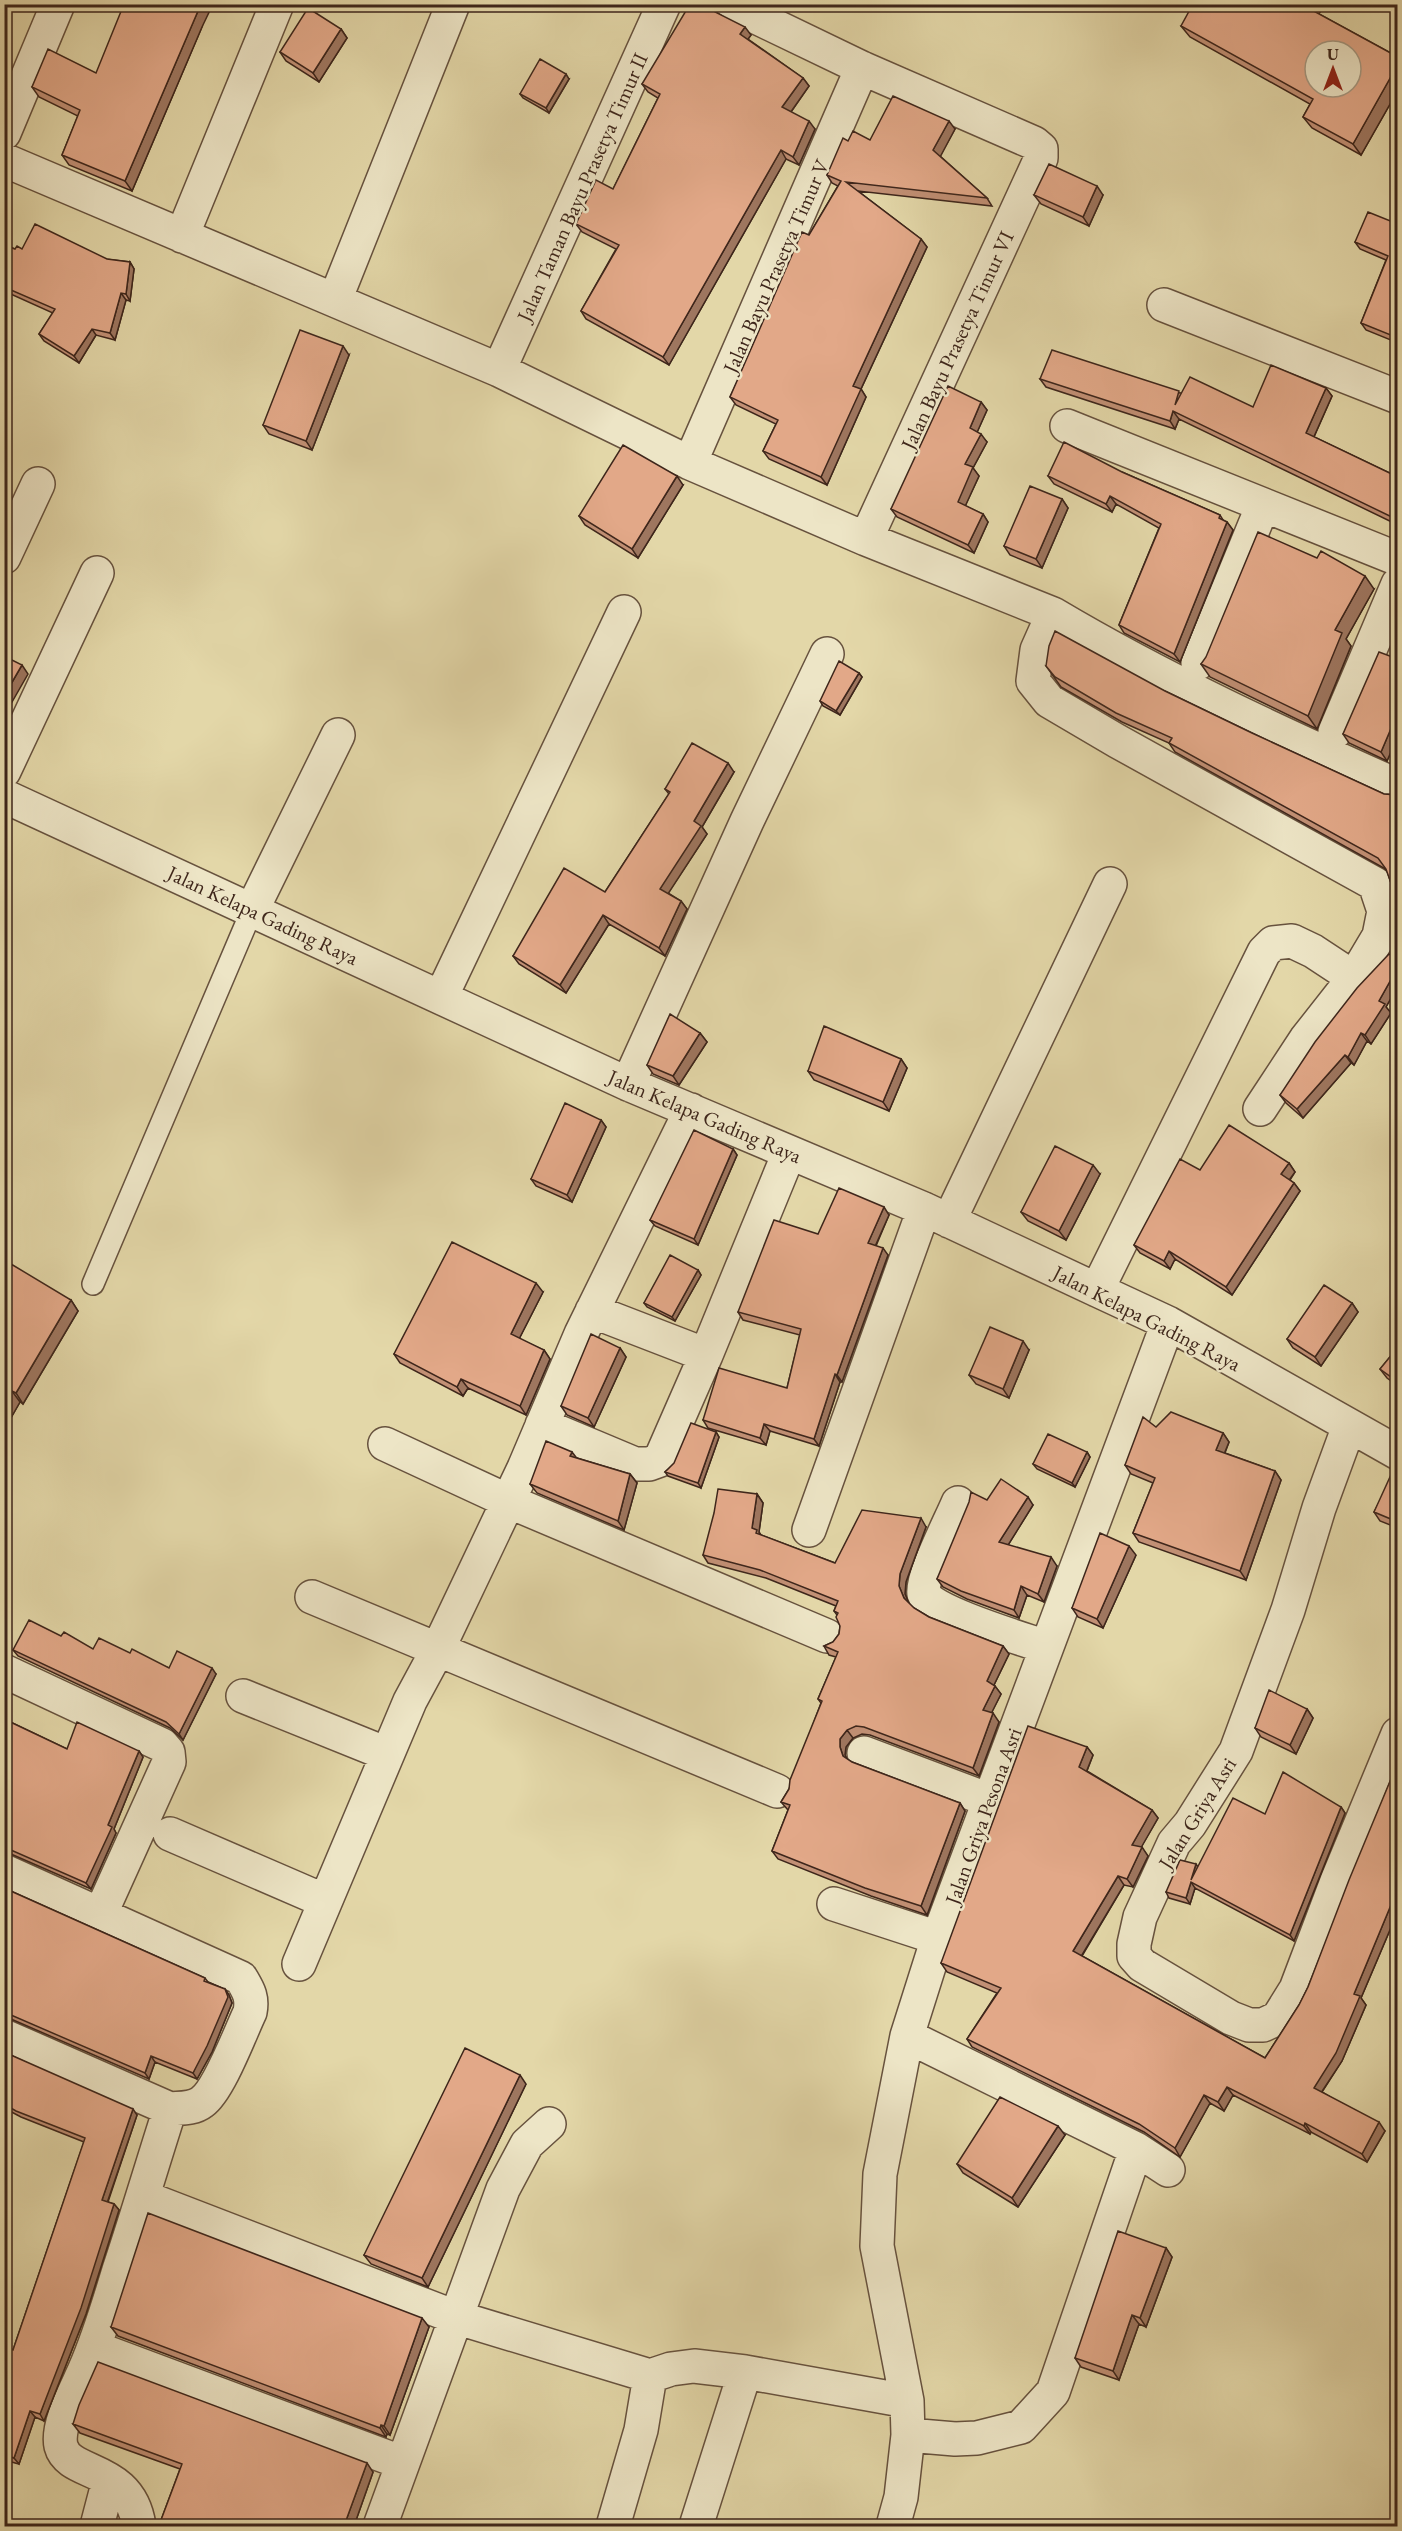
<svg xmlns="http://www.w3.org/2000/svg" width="1402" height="2531" font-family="'EB Garamond',serif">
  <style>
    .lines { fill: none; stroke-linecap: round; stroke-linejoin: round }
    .service-casing { stroke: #67523e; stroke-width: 24 }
    .minor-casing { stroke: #67523e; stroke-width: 36 }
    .service { stroke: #ede5c6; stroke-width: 21 }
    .minor { stroke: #ede5c6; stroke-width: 33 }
    .wall { fill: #c29075; stroke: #3e261b; stroke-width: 1.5 }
    .shaded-wall { fill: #9e765f; stroke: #3e261b; stroke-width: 1.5 }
    .building { fill: #e2a888; stroke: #3e261b; stroke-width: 1.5; fill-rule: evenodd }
    .labels { text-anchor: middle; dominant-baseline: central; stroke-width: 5; stroke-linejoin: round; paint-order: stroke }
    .street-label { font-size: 21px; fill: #3e261b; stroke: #ede5c6 }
  </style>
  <rect width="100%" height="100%" fill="#e3d7a8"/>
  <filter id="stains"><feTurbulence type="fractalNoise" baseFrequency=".00333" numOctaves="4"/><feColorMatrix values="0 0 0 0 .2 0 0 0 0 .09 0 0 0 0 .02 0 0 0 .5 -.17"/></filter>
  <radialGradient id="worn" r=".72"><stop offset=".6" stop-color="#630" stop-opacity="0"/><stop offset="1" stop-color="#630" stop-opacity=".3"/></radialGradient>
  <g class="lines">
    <g class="service-casing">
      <path id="service" d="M93,1284L252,910"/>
    </g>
    <g class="minor-casing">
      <path id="minor" d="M729,4L862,68L1034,143L1041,149V158L866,539
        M4,133L58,4
        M4,160L499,370L690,463L866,539L1053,614L1037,650L1033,681L1049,701L1117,741L1375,884L1384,911L1379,936L1354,978L1306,1039L1260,1109
        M182,236L277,4
        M335,300L453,4
        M1164,305L1398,397
        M499,370L664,4
        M1067,426L1398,559
        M690,463L862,68
        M4,557L38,484
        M1053,614C1164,680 1280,733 1398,786
        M1198,663L1263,505
        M1335,732L1398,584
        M4,771L97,573
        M4,796L628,1084L924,1209L1097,1290L1168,1323L1398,1453
        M252,910L338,735
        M441,997L624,612
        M628,1084L747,821L827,654
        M949,1221L1110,884
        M1097,1290L1264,952L1273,943L1292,941L1313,951L1354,978
        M592,1311L706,1355
        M1168,1323L938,1938L907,2036L1136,2149L1168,2170
        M542,1425L635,1464H649L660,1460L706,1355L789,1153
        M1349,1426L1319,1508L1288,1610L1236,1751L1190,1824L1174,1843L1140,1917L1134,1944V1956L1142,1965L1231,2018L1249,2025H1263L1278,2018L1296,1989L1337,1881L1398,1734
        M385,1444L508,1501L827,1636
        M958,1503C951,1520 920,1580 924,1594C929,1611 1026,1640 1046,1647
        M809,1530L924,1209
        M312,1597L777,1791
        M4,1671L162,1745L168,1752L169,1762L100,1915
        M243,1696L387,1754
        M864,1753L989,1800
        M170,1834L325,1901
        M4,1871L241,1978C248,1990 253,1997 250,2012C240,2033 219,2090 202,2102C193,2109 181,2108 170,2109L4,2036
        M834,1904L938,1938
        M299,1964L410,1701L437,1651L524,1468L581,1334L691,1110
        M143,2197L455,2317L650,2376
        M95,2348L403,2463
        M908,2435L955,2439L977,2438L1021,2427L1053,2392L1136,2149
        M97,2526L109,2480
        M139,2526C130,2464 69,2477 61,2446C56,2425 77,2388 85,2369C99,2337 109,2303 119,2270C137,2216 153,2162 170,2109
        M380,2526L503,2189L527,2144L549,2124
        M613,2526L641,2430L650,2376L671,2369L694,2366L745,2372L907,2401
        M696,2526L745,2372
        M893,2526L901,2497L908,2435L907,2401L877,2246L880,2174L907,2036"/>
    </g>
    <use href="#service" class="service"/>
    <use href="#minor" class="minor"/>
  </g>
  <path class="wall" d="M712,4L713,10L751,35L748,39L803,78L809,86L791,112L815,129L799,165L786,159L669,365L586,319L581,311L616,249L582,232L576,224L613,189L658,98L648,92L642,84Z
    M1322,8L1319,14L1398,57V90L1361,155L1312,128L1303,117L1310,104L1190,37L1181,26Z
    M202,27L132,191L69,165L62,155L78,116L39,97L32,87L96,73Z
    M341,29L347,38L319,82L286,61L280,52Z
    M569,79L549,113L523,98L520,94Z
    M955,129L940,156L987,198L992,206L858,191L921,239L927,247L861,389L866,397L827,485L769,459L763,451L776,424L736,405L730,397L809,235L838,186L832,183L827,175L848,141L870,140Z
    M1034,195H1103L1089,226L1041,204Z
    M1398,224V343L1366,330L1361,323L1386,260L1360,249L1355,242Z
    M4,245L15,249H22L130,262L134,269L130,301L126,300L115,340L96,335L79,363L44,341L39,334L53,313L4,291Z
    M349,355L312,450L269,434L263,425Z
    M1040,379L1181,393L1253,407L1326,388L1332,396L1314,437L1398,477V525L1179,419L1175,429L1046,387Z
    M981,402L987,410L977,432L987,442L973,468L979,476L965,506L983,514L988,522L974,553L897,517L891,509Z
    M1122,472L1220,515L1223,520L1227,522L1233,530L1180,662L1124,633L1119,625L1159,528L1116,504L1112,512L1054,484L1048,476Z
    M683,485L638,558L585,525L579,516Z
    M1062,499L1068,508L1042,568L1010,555L1004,546Z
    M1374,589L1346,639L1351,646L1317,729L1210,677L1201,664Z
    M1398,659V736L1387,761L1349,743L1343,734Z
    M1046,666L1165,691L1252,733L1384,794L1398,795V894L1392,886L1387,871L1384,868L1175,752L1169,743L1122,722L1061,687Z
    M859,673L862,677L840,715L823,706L820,701Z
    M734,772L702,827L707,834L668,893L681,901L687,909L665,956L609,924L566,993L519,964L513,956L605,892L669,794L665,789Z
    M1398,960V986L1386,1007L1391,1013L1371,1044L1367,1041L1354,1065L1351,1063L1303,1118L1286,1103L1280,1095Z
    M700,1033L707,1042L679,1085L653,1074L647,1065Z
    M901,1059L907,1068L889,1111L814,1080L808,1071Z
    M601,1120L606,1127L572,1202L536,1186L531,1179Z
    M733,1149L737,1155L698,1245L655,1226L650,1220Z
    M1289,1163L1295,1172L1290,1180L1294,1183L1300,1191L1232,1295L1175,1259L1170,1269L1140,1253L1134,1245L1200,1170Z
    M1100,1174L1066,1240L1028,1221L1021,1212Z
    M889,1215L876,1246L888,1255L842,1382H840L819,1446L770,1431L766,1445L708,1428L703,1420L787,1388L800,1335L743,1320L738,1312L818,1234Z
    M698,1270L701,1275L675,1321L647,1307L644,1303Z
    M4,1275L71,1300L78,1311L23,1404L20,1402L4,1430Z
    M543,1292L519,1339L544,1350L550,1359L526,1415L468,1388L463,1396L400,1363L394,1354Z
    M1352,1303L1358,1312L1321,1366L1293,1348L1287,1339Z
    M1398,1347V1386L1387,1378L1380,1369Z
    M620,1348L626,1357L594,1427L567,1415L561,1406Z
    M1029,1350L1009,1398L976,1384L969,1375Z
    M1156,1427L1223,1433L1229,1442L1225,1453L1275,1471L1281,1480L1246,1580L1139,1542L1133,1533L1153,1483L1131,1474L1125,1465Z
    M716,1432L719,1437L701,1488L668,1476L665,1472Z
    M1087,1452L1090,1457L1075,1487L1037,1469L1033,1464Z
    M577,1458L630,1474L637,1483L624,1530L537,1493L530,1484Z
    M1398,1467V1528L1380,1521L1374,1512Z
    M757,1494L763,1503L759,1532L761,1535L835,1563L926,1527L906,1582L905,1594L908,1603L914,1608L929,1617L1003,1646L1009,1654L994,1685L1001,1694L991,1713L999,1722L979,1776L870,1735L862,1734L853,1738L846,1747L845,1755L847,1759L852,1762L960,1803L965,1811L927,1915L871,1896L778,1859L772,1851L788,1810L781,1802L789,1789L821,1703L818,1699L836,1657L829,1655L824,1646L833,1642L839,1634L840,1626L837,1615L834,1611L836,1606L766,1578L708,1563L703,1555Z
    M987,1500L1033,1505L1008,1545L1057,1566L1044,1602L1027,1595L1019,1618L967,1599L943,1587L937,1579Z
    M1136,1555L1103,1628L1078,1617L1072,1608Z
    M93,1649L130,1653L169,1668L216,1674L183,1740L170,1728L18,1656L13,1650Z
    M1307,1709L1313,1718L1296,1754L1261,1737L1255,1728Z
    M4,1719L67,1749L139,1751L143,1757L114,1829L116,1833L91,1889L11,1854L4,1853Z
    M1087,1747L1093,1755L1087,1771L1152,1810L1158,1818L1141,1847L1148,1856L1133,1887L1124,1885L1082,1956L1265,2058L1299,2005L1308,1987L1398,1762V1911L1361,1998L1366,2005L1342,2061L1322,2092L1385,2131L1367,2162L1311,2132L1310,2134L1233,2095L1224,2111L1210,2103L1180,2157L1144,2132L972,2047L967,2039L997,1993L947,1972L941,1963Z
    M1341,1807L1345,1813L1294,1941L1195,1888L1190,1904L1169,1898L1166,1892L1265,1814Z
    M4,1888L205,1978L208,1982L225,1989L229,1995L232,2003L212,2052L197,2079L155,2062L149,2079L11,2019L4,2018Z
    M4,2052L137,2115L108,2202L114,2204L119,2210L86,2314L44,2421L35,2417L19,2464L4,2460V2346L13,2350L84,2142L21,2117L4,2108Z
    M526,2084L428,2287L371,2264L364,2255Z
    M1065,2135L1018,2207L963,2173L957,2164Z
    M1166,2248L1172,2257L1146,2327L1139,2324L1119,2380L1081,2367L1075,2358Z
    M111,2327H429L390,2435L387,2434L386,2437L118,2336Z
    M73,2424L373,2472L354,2526H166L161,2520L180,2469L80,2433Z"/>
  <path class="shaded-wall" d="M201,4H213L202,27L132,191L125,181Z
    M707,4H712L713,14Z
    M1310,4H1320L1322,8L1316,20L1308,8Z
    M745,27L751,35L746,42L740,34Z
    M341,29L347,38L319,82L313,73Z
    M1398,64V90L1361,155L1353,144Z
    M566,74L569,79L549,113L546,108Z
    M803,78L809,86L788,116L782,107Z
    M809,121L815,129L799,165L793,157Z
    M949,121L955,129L939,159L933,150Z
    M781,150L786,159L669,365L663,357Z
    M1097,186L1103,195L1089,226L1083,217Z
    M921,239L927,247L861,389L866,397L827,485L821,477L853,386Z
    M130,262L134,269L130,301L126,294Z
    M121,293L126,300L115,340L110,333Z
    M92,329L96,335L79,363L74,356Z
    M343,346L349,355L312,450L306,441Z
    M1326,388L1332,396L1312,441L1306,433Z
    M981,402L987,410L975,437L970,428Z
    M1173,411L1179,419L1175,429L1170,421Z
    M981,434L987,442L973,468L979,476L963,511L958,502L965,464Z
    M677,476L683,485L638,558L632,549Z
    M1110,496L1116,504L1112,512L1106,504Z
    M1062,499L1068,508L1042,568L1036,559Z
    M983,514L988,522L974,553L968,545Z
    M1227,522L1233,530L1180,662L1174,654Z
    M1365,576L1374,589L1346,639L1351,646L1317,729L1308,716L1335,630Z
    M22,665L28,674L4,716V696Z
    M859,673L862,677L840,715L836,711Z
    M1398,712V736L1387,761L1381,752Z
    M728,763L734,772L702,827L707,834L666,897L660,889L694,821Z
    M681,901L687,909L665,956L659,948Z
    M603,915L609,924L566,993L560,985Z
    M1398,967V986L1386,1007L1391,1013L1371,1044L1365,1035L1379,1001Z
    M700,1033L707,1042L679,1085L673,1076Z
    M1361,1033L1367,1041L1354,1065L1348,1057Z
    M1345,1055L1351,1063L1303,1118L1297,1109Z
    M901,1059L907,1068L889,1111L883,1102Z
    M601,1120L606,1127L572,1202L567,1195Z
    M733,1149L737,1155L698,1245L694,1239Z
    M1289,1163L1295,1172L1287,1183L1281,1174Z
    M1093,1165L1100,1174L1066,1240L1059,1231Z
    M1294,1183L1300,1191L1232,1295L1226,1287Z
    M884,1207L889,1215L873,1251L868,1243Z
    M883,1248L888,1255L842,1382L837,1375Z
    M1169,1251L1175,1259L1170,1269L1164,1261Z
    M698,1270L701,1275L675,1321L672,1317Z
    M536,1283L543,1292L517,1343L511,1334Z
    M71,1300L78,1311L23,1404L16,1393Z
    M1352,1303L1358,1312L1321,1366L1315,1357Z
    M1023,1341L1029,1350L1009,1398L1003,1389Z
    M620,1348L626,1357L594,1427L588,1418Z
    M544,1350L550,1359L526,1415L520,1406Z
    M835,1374L840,1382L819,1446L814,1439Z
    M461,1379L468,1388L463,1396L457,1387Z
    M12,1391L20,1402L4,1430V1406Z
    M764,1424L770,1431L766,1445L760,1438Z
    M716,1432L719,1437L701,1488L698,1483Z
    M1223,1433L1229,1442L1222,1459L1216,1450Z
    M572,1452L579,1461L570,1456Z
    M1087,1452L1090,1457L1075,1487L1072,1483Z
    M1275,1471L1281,1480L1246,1580L1240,1571Z
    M630,1474L637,1483L624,1530L618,1521Z
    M757,1494L763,1503L759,1532L762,1538L761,1542L752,1528Z
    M1028,1497L1033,1505L1005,1550L999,1542Z
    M921,1518L926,1527L906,1582L905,1594L910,1606L904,1598L899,1586L900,1574Z
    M1129,1546L1136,1555L1103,1628L1097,1619Z
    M1051,1557L1057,1566L1044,1602L1038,1594Z
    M1021,1586L1027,1595L1019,1618L1014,1610Z
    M1003,1646L1009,1654L992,1689L987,1681Z
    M212,1668L216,1674L183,1740L179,1734Z
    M995,1686L1001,1694L989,1718L983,1710Z
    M1307,1709L1313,1718L1296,1754L1290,1745Z
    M993,1713L999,1722L979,1776L973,1768Z
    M847,1730L853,1738L846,1747L845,1755L849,1764L843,1756L840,1747V1739Z
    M1087,1747L1093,1755L1085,1775L1079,1767Z
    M139,1751L143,1757L114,1829L116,1833L91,1889L86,1883L108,1825Z
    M960,1803L965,1811L927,1915L921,1906Z
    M1341,1807L1345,1813L1294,1941L1290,1935Z
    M1152,1810L1158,1818L1138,1853L1132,1845Z
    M1398,1811V1830L1393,1823Z
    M1142,1847L1148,1856L1133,1887L1127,1879Z
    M1196,1864L1200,1870L1191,1880Z
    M1118,1876L1124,1885L1079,1960L1073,1951Z
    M1191,1882L1195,1888L1190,1904L1186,1898Z
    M1398,1888V1911L1361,1998L1366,2005L1342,2061L1319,2096L1314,2088L1354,1994Z
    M225,1989L229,1995L232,2003L212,2052L197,2079L193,2073Z
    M151,2056L155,2062L149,2079L145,2073Z
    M520,2075L526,2084L428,2287L422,2278Z
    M1227,2087L1233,2095L1224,2111L1218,2102Z
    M1204,2095L1210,2103L1180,2157L1175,2148Z
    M133,2109L137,2115L106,2206L102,2200Z
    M1379,2122L1385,2131L1367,2162L1362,2154Z
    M1305,2123L1311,2132L1310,2134L1304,2126Z
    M1058,2126L1065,2135L1018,2207L1012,2198Z
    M114,2204L119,2210L86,2314L44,2421L40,2414Z
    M1166,2248L1172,2257L1146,2327L1140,2318Z
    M1132,2315L1139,2324L1119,2380L1113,2371Z
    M422,2318L429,2327L390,2435L384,2426Z
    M30,2411L35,2417L19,2464L14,2458Z
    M381,2425L387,2434L386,2437L380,2428Z
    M367,2463L373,2472L354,2526H344Z"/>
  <path class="building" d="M124,4H201L125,181L62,155L80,110L32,87L48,49L96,73Z
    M690,4H707L715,12L745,27L740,34L803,78L782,107L809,121L793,157L781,150L663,357L581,311L619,245L576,224L596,180L613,189L660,94L642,84Z
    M1193,4H1310L1308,8L1398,57V64L1353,144L1303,117L1313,99L1181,26ZM1315,51H1351V87H1315Z
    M308,8L341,29L313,73L280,52Z
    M540,59L566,74L546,108L520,94Z
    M893,96L949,121L933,150L987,198L846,182L921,239L853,386L861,389L821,477L763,451L778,420L730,397L802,232L809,235L841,181L827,175L843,138L848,141L853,131L870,140Z
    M1049,164L1097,186L1083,217L1034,195Z
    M1368,212L1398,224V338L1361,323L1388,256L1355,242Z
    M35,224L107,259L130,262L126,294L121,293L110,333L92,329L74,356L39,334L55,309L4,287V245L15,249L17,246L22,249Z
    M300,330L343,346L306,441L263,425Z
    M1052,350L1179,391L1175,405L1190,377L1253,407L1271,365L1326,388L1306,433L1398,477V520L1173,411L1170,421L1040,379Z
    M948,386L981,402L970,428L981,434L965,464L973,467L958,502L983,514L968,545L891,509Z
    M1064,442L1122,472L1220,515L1219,518L1227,522L1174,654L1119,625L1161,524L1110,496L1106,504L1048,476Z
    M623,445L677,476L632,549L579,516Z
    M1030,486L1062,499L1036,559L1004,546Z
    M1258,532L1317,558L1321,551L1365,576L1335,630L1342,633L1308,716L1201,664L1206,657Z
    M1055,631L1165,691L1252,733L1384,794L1398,795V890L1392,886L1386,869L1378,858L1169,743L1172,738L1116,713L1055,677L1046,666L1049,646Z
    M1379,652L1398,659V712L1381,752L1343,734Z
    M4,656L22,665L4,696Z
    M839,661L859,673L836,711L820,701Z
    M692,743L728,763L694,821L701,826L660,889L681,901L659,948L603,915L560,985L513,956L564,868L605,892L670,792L665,789Z
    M1389,954L1398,960V967L1379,1001L1385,1004L1365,1035L1361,1033L1348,1057L1345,1055L1297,1109L1280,1095L1315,1042L1357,988Z
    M670,1014L700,1033L673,1076L647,1065Z
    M824,1026L901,1059L883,1102L808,1071Z
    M565,1103L601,1120L567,1195L531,1179Z
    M1229,1125L1289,1163L1281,1174L1294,1183L1226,1287L1169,1251L1164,1261L1134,1245L1180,1159L1200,1170Z
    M694,1130L733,1149L694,1239L650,1220Z
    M1055,1146L1093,1165L1059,1231L1021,1212Z
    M839,1188L884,1207L868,1243L883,1248L837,1375L835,1374L814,1439L764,1424L760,1438L703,1420L719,1368L787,1388L801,1329L738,1312L774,1220L818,1234Z
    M452,1242L536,1283L511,1334L544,1350L520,1406L461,1379L457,1387L394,1354Z
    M670,1255L698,1270L672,1317L644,1303Z
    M11,1264L71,1300L16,1393L12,1391L4,1406V1275Z
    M1324,1285L1352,1303L1315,1357L1287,1339Z
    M990,1327L1023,1341L1003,1389L969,1375Z
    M591,1334L620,1348L588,1418L561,1406Z
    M1398,1347V1382L1380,1369Z
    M1171,1412L1223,1433L1216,1450L1275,1471L1240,1571L1133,1533L1155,1478L1125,1465L1143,1417L1156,1427Z
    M691,1423L716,1432L698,1483L665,1472L674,1463Z
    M1048,1434L1087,1452L1072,1483L1033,1464Z
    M546,1441L572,1452L570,1456L630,1474L618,1521L530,1484Z
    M1395,1466L1398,1467V1522L1374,1512Z
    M1001,1479L1028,1497L999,1542L1051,1557L1038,1594L1021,1586L1014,1610L961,1591L937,1579L969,1502L971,1492L987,1500Z
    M718,1489L757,1494L752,1528L757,1530L756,1533L835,1563L862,1510L921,1518L900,1574L899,1586L904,1598L914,1608L929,1617L1003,1646L987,1681L995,1686L983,1710L993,1713L973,1768L864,1727L856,1726L847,1730L840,1739V1747L843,1756L852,1762L960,1803L921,1906L865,1888L772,1851L790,1805L781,1802L789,1789L790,1780L822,1701L818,1699L838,1652L824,1646L833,1642L839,1634L840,1626L836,1617L838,1613L834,1611L838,1601L760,1570L703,1555L714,1513Z
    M1100,1533L1129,1546L1097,1619L1072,1608Z
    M29,1620L61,1636L64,1632L93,1649L99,1638L130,1653L132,1649L169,1668L177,1651L212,1668L179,1734L166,1722L13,1650Z
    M1269,1690L1307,1709L1290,1745L1255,1728Z
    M4,1719L67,1749L77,1722L139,1751L108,1825L112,1827L86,1883L4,1847Z
    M1028,1726L1087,1747L1079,1767L1152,1810L1132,1845L1142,1847L1127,1879L1118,1876L1073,1951L1265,2058L1299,2005L1308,1987L1349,1880L1398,1762V1811L1393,1823L1398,1825V1888L1354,1994L1360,1996L1336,2053L1314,2088L1379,2122L1362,2154L1305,2123L1304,2126L1227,2087L1218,2102L1204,2095L1175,2148L1139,2124L967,2039L1001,1988L941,1963Z
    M1283,1772L1341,1807L1290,1935L1191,1882L1186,1898L1166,1892L1180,1860L1196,1864L1191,1880L1233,1798L1265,1814Z
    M4,1888L205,1978L204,1981L225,1989L228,1997L207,2046L193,2073L151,2056L145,2073L4,2012Z
    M465,2048L520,2075L422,2278L364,2255Z
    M4,2052L133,2109L102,2200L114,2204L81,2308L40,2414L30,2411L14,2458L4,2455V2346L13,2350L85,2138L16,2111L4,2104Z
    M1000,2097L1058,2126L1012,2198L957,2164Z
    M148,2213L422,2318L384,2426L381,2425L380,2428L111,2327Z
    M1118,2231L1166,2248L1140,2318L1132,2315L1113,2371L1075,2358Z
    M98,2362L367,2463L344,2526H179L161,2520L182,2464L73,2424L79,2405Z"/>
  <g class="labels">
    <g class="street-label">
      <text transform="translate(582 187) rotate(-66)">Jalan Taman Bayu Prasetya Timur II</text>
      <text transform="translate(776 266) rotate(-66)">Jalan Bayu Prasetya Timur V</text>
      <text transform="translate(957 340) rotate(-65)">Jalan Bayu Prasetya Timur VI</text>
      <text transform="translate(263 915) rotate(25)">Jalan Kelapa Gading Raya</text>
      <text transform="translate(705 1116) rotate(23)">Jalan Kelapa Gading Raya</text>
      <text transform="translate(1147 1318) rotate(27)">Jalan Kelapa Gading Raya</text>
      <text transform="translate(1197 1813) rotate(-58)">Jalan Griya Asri</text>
      <text transform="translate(983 1816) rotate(-70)">Jalan Griya Pesona Asri</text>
    </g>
  </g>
  <rect width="1402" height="2531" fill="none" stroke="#e3d7a8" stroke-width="24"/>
  <rect x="6" y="6" width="1390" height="2519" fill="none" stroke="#3e261b" stroke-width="3"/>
  <rect x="12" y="12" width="1378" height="2507" fill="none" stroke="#3e261b" stroke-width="1.5"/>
  <g transform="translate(1333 69)"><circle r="28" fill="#ede5c6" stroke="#a79982" stroke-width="1.5"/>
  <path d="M0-4.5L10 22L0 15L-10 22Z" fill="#8f2418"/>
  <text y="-9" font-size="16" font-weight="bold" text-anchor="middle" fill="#3e261b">U</text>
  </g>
  <rect width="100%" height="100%" filter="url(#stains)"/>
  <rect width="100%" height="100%" fill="url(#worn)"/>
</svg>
